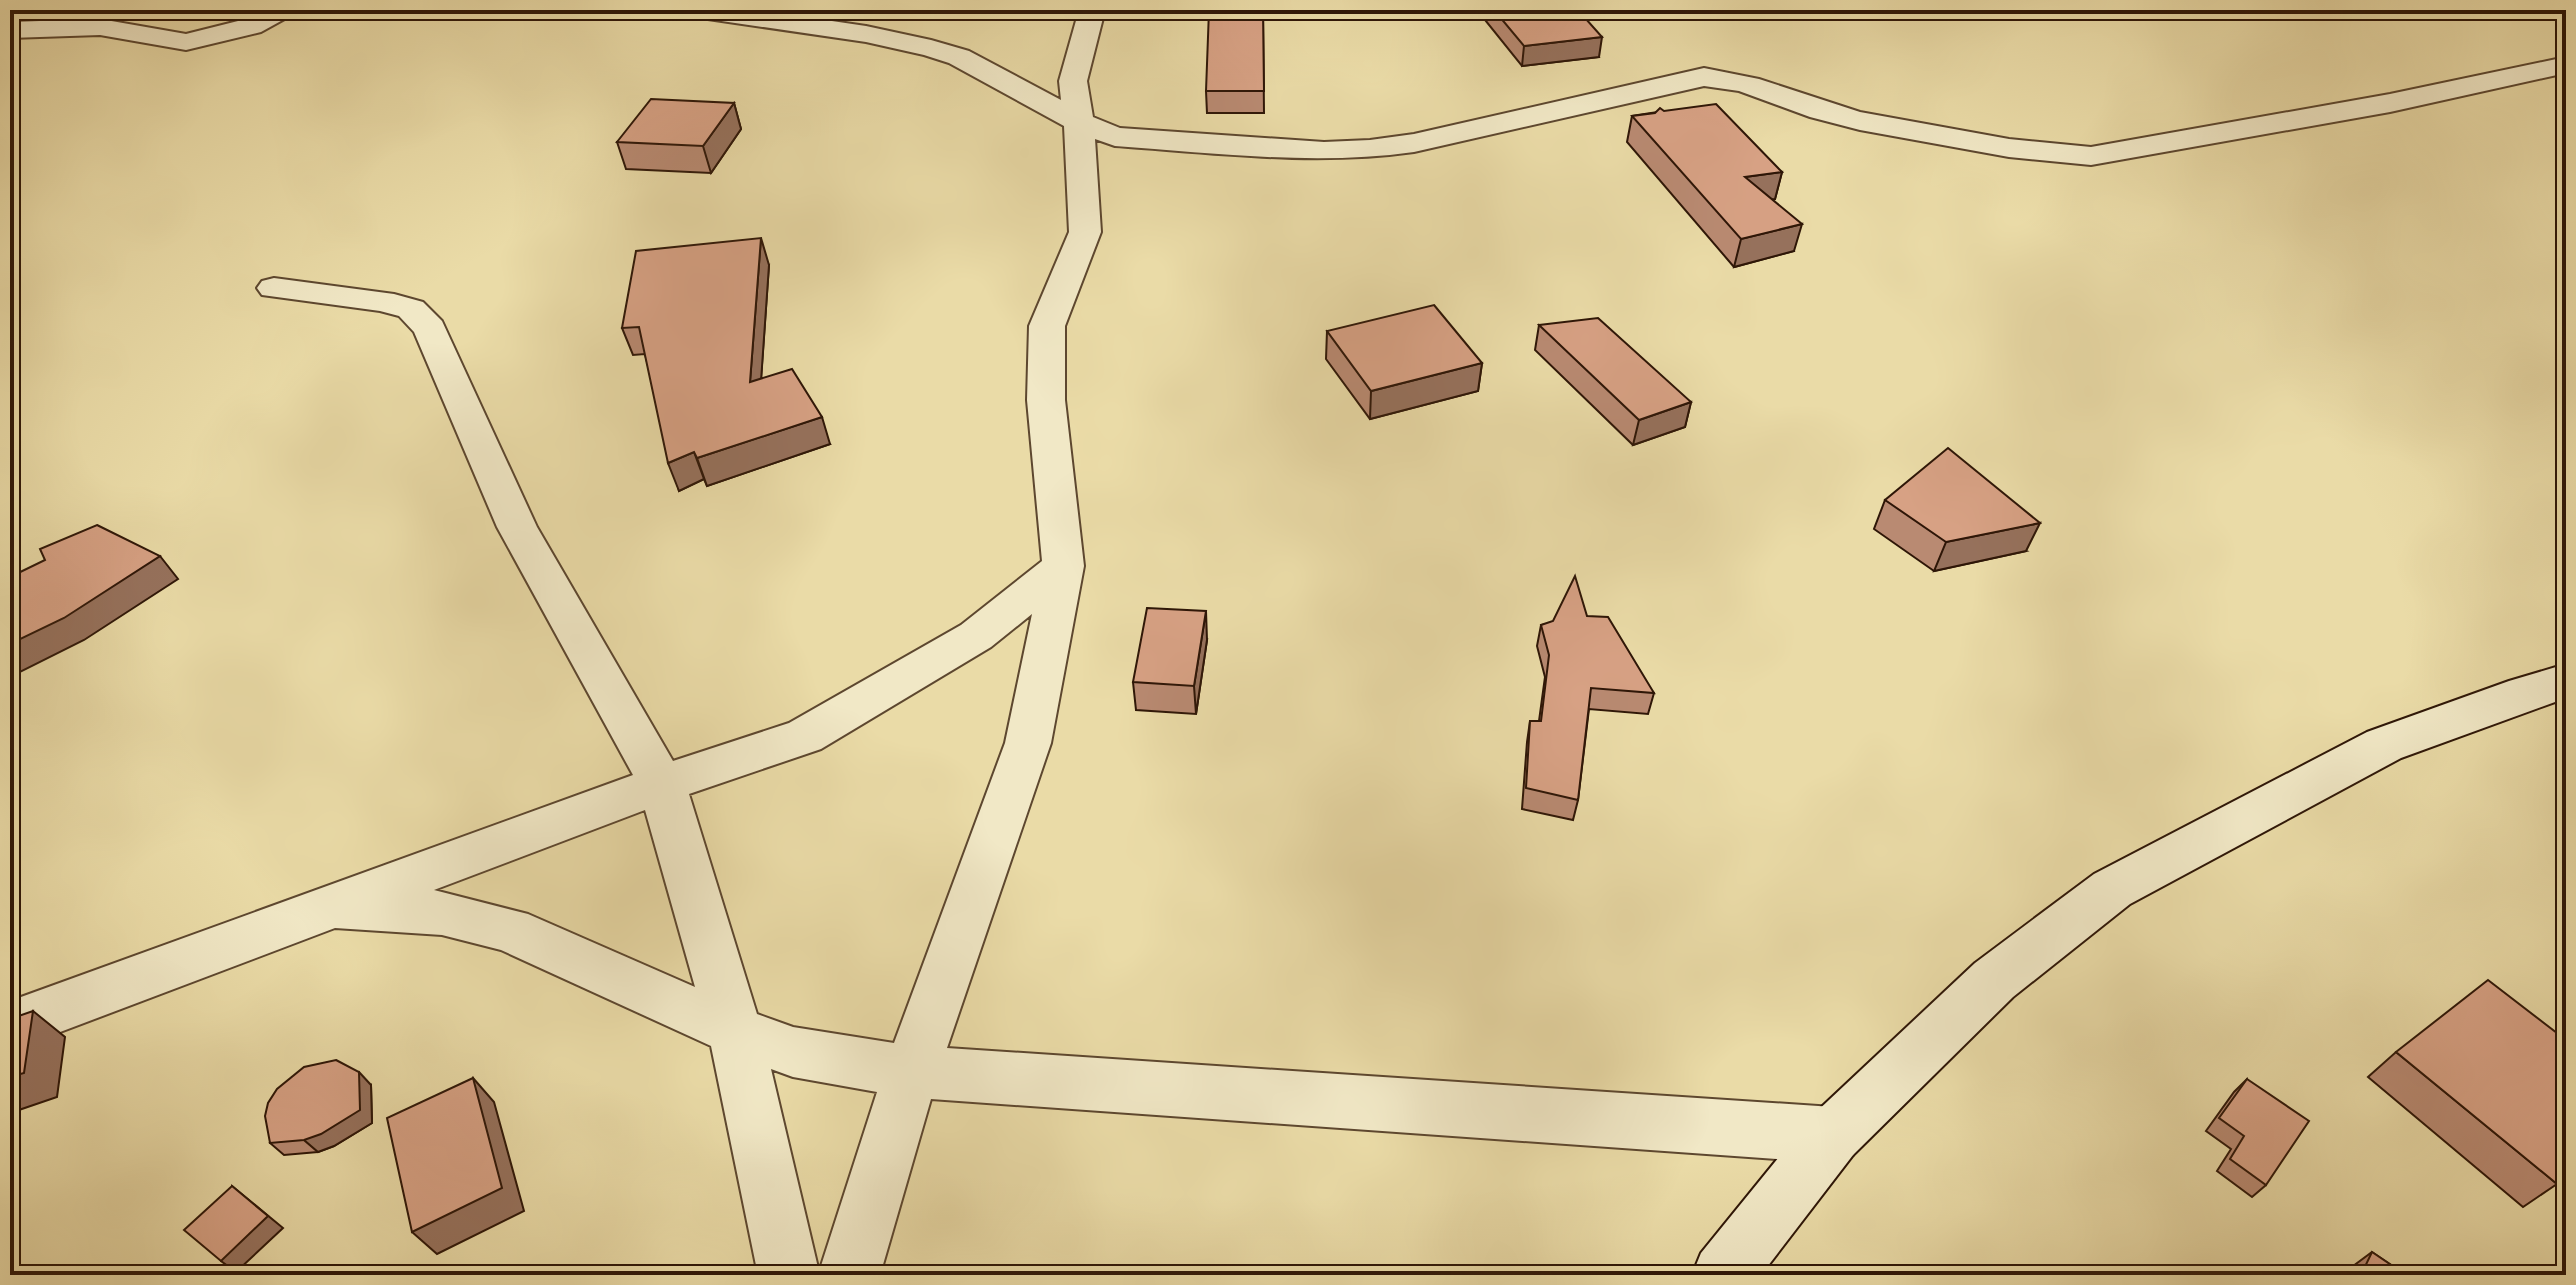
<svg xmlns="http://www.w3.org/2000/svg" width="2576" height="1285" font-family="'IM FELL English',serif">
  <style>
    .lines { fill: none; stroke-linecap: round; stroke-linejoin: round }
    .street-casing { stroke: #5d472f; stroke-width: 4 }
    .secondary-casing { stroke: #2e1607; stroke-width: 4 }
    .street { fill: #f1e8c6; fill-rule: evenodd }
    .secondary { fill: #f1e8c6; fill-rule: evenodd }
    .wall { fill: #b98a72; stroke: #2e1607; stroke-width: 2 }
    .shaded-wall { fill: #96715c; stroke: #2e1607; stroke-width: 2 }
    .building { fill: #d7a184; stroke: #2e1607; stroke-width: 2 }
  </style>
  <rect width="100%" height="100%" fill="#eadba7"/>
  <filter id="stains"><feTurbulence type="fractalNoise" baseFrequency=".0025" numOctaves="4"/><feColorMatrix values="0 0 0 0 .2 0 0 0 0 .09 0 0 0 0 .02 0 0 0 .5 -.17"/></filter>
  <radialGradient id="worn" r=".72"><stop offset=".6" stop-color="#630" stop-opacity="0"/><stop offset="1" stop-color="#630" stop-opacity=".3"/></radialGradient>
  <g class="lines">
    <g class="street-casing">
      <path id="street" d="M261,10H294L290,16L261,32L186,50L100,35L10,38V22L100,19L186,34L242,20Z
        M688,10H756L866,26L931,40L969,51L1061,100L1059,81L1079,10H1105L1087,81L1093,117L1120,128L1324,142L1370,140L1414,134L1704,68L1759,79L1860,112L2009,139L2091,147L2390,94L2566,57V73L2390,112L2091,165L2009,157L1860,130L1810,117L1739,91L1704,86L1414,152C1315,166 1215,153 1115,146L1095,139L1101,232L1065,326V400L1084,566L1051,743L947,1048L1833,1107L1853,1115L1862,1135L1853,1155L1833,1163L931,1099L880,1275H758L711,1046L501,950L442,935L335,928L10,1051V1001L633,775L497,527L414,332L399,316L380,311L262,295L257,288L262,281L274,278L394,294L423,302L442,321L537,527L673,761L789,723L961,625L1042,561L1027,400L1029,326L1069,232L1064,126L949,63L924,55L866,42L701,18L692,16ZM1032,614L1005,743L894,1043L793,1027L757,1014L689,794L821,749L991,647ZM645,810L695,987L528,914L434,890ZM771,1069L793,1077L877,1092L819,1272Z"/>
    </g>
    <g class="secondary-casing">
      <path id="secondary" d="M2566,664V698L2401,758L2130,904L2013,997L1853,1155L1761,1275H1692L1701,1253L1813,1115L1975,963L2094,874L2367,732L2509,681Z"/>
    </g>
    <use href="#street" class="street"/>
    <use href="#secondary" class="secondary"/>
  </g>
  <path class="wall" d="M1263,10L1264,113H1207L1206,91Z
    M1477,10H1578L1599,57L1522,66Z
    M734,103L741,129L711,173L626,169L617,142Z
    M1664,111L1782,172L1775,199H1772L1794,251L1734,267L1627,142L1632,116Z
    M769,265L761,379L830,444L707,486L704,479L679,491L645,354L633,355L622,328Z
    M1539,325L1691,402L1685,427L1633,445L1535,350Z
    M1327,331L1482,363L1478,391L1370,419L1326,359Z
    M1885,500L2026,551L1934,571L1874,529Z
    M1587,616L1654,693L1648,714L1589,709L1578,800L1573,820L1522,809L1527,742L1530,721H1539L1545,677L1537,646L1541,625Z
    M1207,640L1196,714L1136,710L1133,682Z
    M2396,1052L2557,1184L2523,1207L2368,1077Z
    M2247,1079L2266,1185L2252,1197L2217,1171L2231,1149L2206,1131L2234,1092Z
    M371,1085L372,1123L334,1146L318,1152L284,1155L270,1143Z
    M2372,1252L2406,1275H2341Z"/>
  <path class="shaded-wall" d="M1602,37L1599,57L1522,66L1524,46Z
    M734,103L741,129L711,173L703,146Z
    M1782,172L1775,199L1738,204L1745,177Z
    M1802,224L1794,251L1734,267L1741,239Z
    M761,238L769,265L759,410L750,382Z
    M1482,363L1478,391L1370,419L1371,391Z
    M1691,402L1685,427L1633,445L1639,420Z
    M822,417L830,444L707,486L697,458Z
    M694,452L704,479L679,491L668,463Z
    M2040,523L2026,551L1934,571L1946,542Z
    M160,556L178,579L84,640L10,677V644Z
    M1206,611L1207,640L1196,714L1194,686Z
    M33,1011L65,1037L57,1097L10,1113V1077Z
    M359,1072L371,1085L372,1123L334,1146L318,1152L304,1140Z
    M473,1078L494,1102L524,1211L437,1254L412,1232Z
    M232,1186L283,1228L236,1272L221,1261Z"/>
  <path class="building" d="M1209,10H1263L1264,91H1206Z
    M1494,10H1578L1602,37L1524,46Z
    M651,99L734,103L703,146L617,142Z
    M1716,104L1782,172L1745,177L1802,224L1741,239L1632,116L1655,113L1660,108L1664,111Z
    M761,238L750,382L792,369L822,417L697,458L694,452L668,463L639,327L622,328L636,251Z
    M1434,305L1482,363L1371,391L1327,331Z
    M1598,318L1691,402L1639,420L1539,325Z
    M1948,448L2040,523L1946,542L1885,500Z
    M97,525L160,556L64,618L10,644V577L45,560L40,549Z
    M1575,576L1587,616L1608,617L1654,693L1591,688L1578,800L1526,788L1530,721H1541L1549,655L1541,625L1553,621Z
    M1147,608L1206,611L1194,686L1133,682Z
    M2488,980L2566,1040V1177L2557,1184L2396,1052Z
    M33,1011L24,1073L10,1077V1019Z
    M336,1060L359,1072L360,1110L321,1134L304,1140L270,1143L265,1116L268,1103L277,1089L304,1067Z
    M473,1078L502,1188L412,1232L387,1118Z
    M2247,1079L2309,1121L2266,1185L2230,1159L2244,1136L2219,1118Z
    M232,1186L268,1216L221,1261L184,1230Z
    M2372,1252L2406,1275H2361Z"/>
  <rect width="2576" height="1285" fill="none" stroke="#eadba7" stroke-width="40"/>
  <rect x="12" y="12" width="2552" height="1261" fill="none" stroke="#2e1607" stroke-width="4"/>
  <rect x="20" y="20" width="2536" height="1245" fill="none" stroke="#2e1607" stroke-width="2"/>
  <rect width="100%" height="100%" filter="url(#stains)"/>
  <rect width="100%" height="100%" fill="url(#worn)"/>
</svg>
